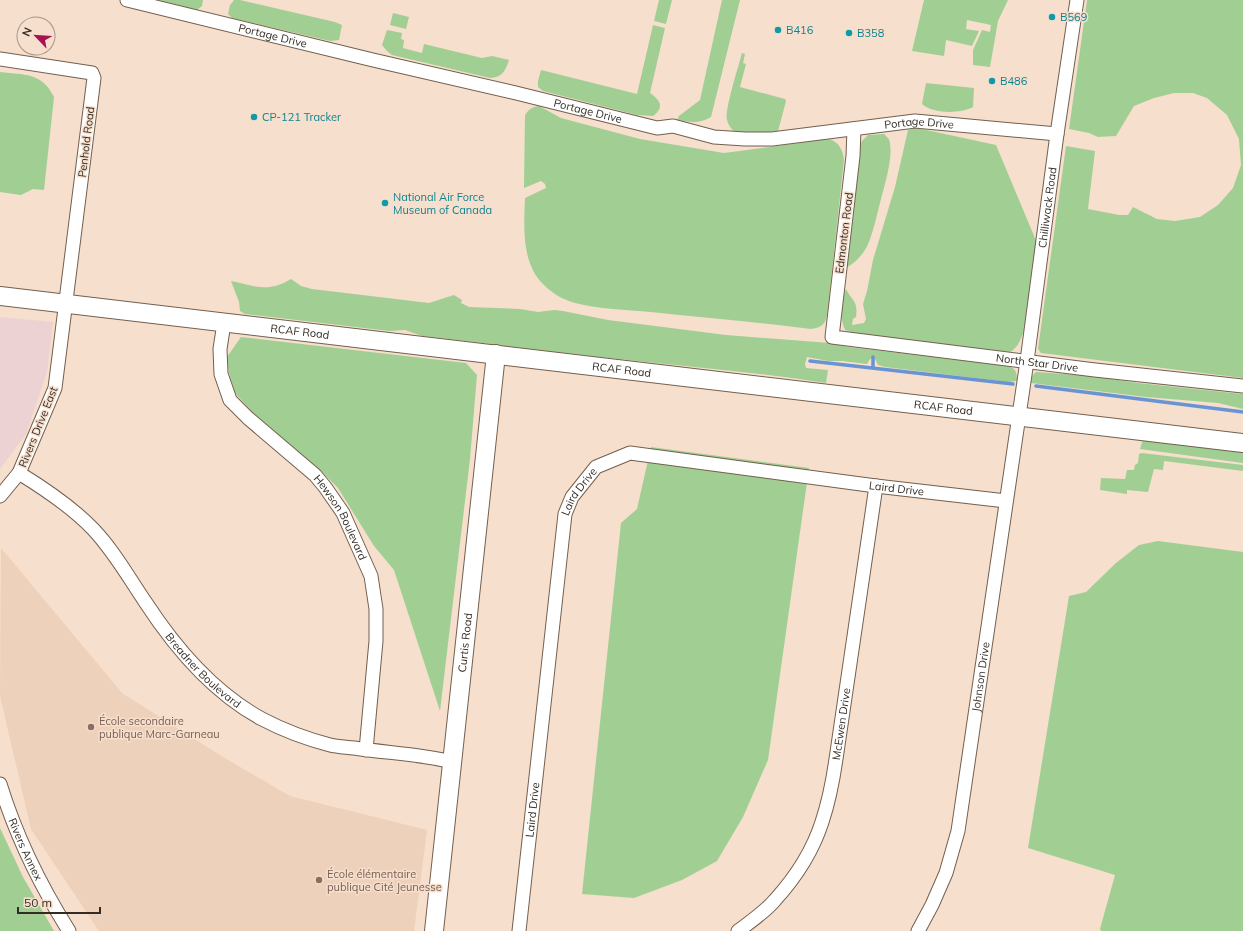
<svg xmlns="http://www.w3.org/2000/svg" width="1243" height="931" font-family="Mulish,sans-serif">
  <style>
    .commercial { fill: #edd2d4 }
    .built { fill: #eed1ba }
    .green { fill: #a1cf93 }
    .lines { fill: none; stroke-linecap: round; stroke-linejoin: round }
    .stream { stroke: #6894d4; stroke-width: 3.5 }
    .street-casing { stroke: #735f4f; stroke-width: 15 }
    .secondary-casing { stroke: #735f4f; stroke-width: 20 }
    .street { stroke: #fff; stroke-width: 13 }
    .secondary { stroke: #fff; stroke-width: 18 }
    .culture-dot { fill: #0f9aa8; stroke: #f6dfcc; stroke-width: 1.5 }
    .education-dot { fill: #8d6e63; stroke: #f6dfcc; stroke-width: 1.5 }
    .labels { text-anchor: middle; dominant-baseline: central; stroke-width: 3; stroke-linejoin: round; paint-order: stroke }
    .culture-label { font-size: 11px; fill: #0d838f; stroke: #f6dfcc; text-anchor: start }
    .street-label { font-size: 11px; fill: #332b24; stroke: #f6dfcc }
    .education-label { font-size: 11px; fill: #785e54; stroke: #f6dfcc; text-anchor: start }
  </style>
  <rect width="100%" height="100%" fill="#f6dfcc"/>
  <path class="commercial" d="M0,317L53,322L47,372L26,434L0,469Z"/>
  <path class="built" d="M1,548L122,693L223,757L290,796L427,830L414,931H99L31,829L0,696Z"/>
  <path class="green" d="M158,0H203L202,6L197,10Z
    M234,0H240L335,22L342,25L339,40L330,41L232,18L228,14L230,5Z
    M659,0H672L666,24L654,21Z
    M722,0H740L711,117C700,124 690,122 677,120L679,116L700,100Z
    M924,0H1008L998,21L990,67L973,65V50L982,30L990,32L991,25L967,20L966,29L979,31L972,46L946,40L944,56L912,51Z
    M1087,0H1243V378L1041,353L1038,349L1066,146L1095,151L1088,209L1119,215H1128L1133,207L1157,219L1175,221L1200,217L1218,205L1233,188L1241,165L1239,139L1227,115L1207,98L1193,93H1174L1154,98L1134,106L1116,136L1098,137L1089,133L1069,129Z
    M393,13L409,17L406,29L390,25Z
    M653,25L665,28L650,93C660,100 665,107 653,116L637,115L543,91L538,87V81L541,70L637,94Z
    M387,30L402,33L401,39L404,40L403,48L422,53L424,44L482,58L492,56L509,60C505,72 502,77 490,78L392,55L387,51L382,45Z
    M742,53L745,54L743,63L746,64L740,87L785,99L786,101L778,131L759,133H736C732,130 728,125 727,120C724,111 739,65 742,53Z
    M0,72C24,75 42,72 54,97L44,190L33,189L21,195L0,192Z
    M926,83L974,88L973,107C960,114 933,114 922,104Z
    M539,106L561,118L640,139L724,153L829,139C839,142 843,150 844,160L828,308C826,321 826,327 811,329C758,322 704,318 651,312C626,310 599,309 575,303C562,299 553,294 544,285C521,264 524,226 525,198L546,188L545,184L541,181L524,188L525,115C529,109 532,107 539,106Z
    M917,128L996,145L1037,243L1024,330C1021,339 1018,348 1010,352L854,333L845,330C839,316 840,303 846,289C853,302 858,301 856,317L853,319L852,325L864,323L866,319L863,304L867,291L873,260L895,187L908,130Z
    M884,134C887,137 890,139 890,144C893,160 883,190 879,207C876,219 873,231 869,242C865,252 856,263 847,267L859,147L862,141L868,135Z
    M291,279L301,286L312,289L429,303L454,295L462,300L461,303L469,307L520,309L538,312L554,310L563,311L608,320L726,335L830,343L849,347L1008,366C1016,368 1017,373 1017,381L1008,382L885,367L878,365L875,359H870L867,364L842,361H828L807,357L805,364L806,368L828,370L826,383C748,371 669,365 591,356C534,350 478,342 422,336L405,330L389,331L245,314L240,311L239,302L231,281C255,286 268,293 291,279Z
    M241,337L466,363L477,375L470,459L440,711L394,570L374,546L338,488L320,470L253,413L235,393L229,373L227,357Z
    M1036,372L1092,376L1138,383L1243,394V409L1218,403L1146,397L1031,383L1032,376Z
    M1143,439L1243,451V463L1140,449Z
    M651,447L809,468L768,760L743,817L717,861L682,880L634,898L582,894L621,523L637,509Z
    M1142,453L1243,465V471L1164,461L1163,470L1154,469L1148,492L1127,490V494L1100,490L1101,478L1125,479L1127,470H1134L1135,465L1138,463L1139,454Z
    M1158,541L1243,552V931H1101L1100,929L1115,875L1028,848L1069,596L1086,592L1116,563L1139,545Z
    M0,828L23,877L54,931H0Z"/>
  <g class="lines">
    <path class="stream" d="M873,357V367
      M810,361L1013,384
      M1036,386L1243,412"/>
    <g class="street-casing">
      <g id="street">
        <path id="s1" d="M127,0L373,60L516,93L657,128L673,126L714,137L745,139H772L915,121L1057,134"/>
        <path d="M0,59L92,73L94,78L55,388L19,473L0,496"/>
        <path id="s2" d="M854,129L853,156L832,337L1095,370L1243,386"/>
        <path id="s3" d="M224,323L220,349L221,374L230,400L248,418L315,475L325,487L343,513L371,576L376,609V641L366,750"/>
        <path id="s4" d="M19,473C45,489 72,507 93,529C114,551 129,578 146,603C176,649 214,693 262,719C283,730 307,739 330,745C338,747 346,747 354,748C387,753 420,754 453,762"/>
        <path id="s5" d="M0,784C16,836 40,885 69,931"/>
        <path id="s6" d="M519,931L565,514L572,497L596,467L630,453L876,486L1006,501"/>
        <path id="s7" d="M738,931C750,922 765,912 775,900C795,878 813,850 822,822C829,801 833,780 836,759L876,486"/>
        <path id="s8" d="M918,931L932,905L946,873L958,831L1027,361L1057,134L1077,0"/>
      </g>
    </g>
    <g class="secondary-casing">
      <g id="secondary">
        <path id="s9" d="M0,296L1243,443"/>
        <path id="s10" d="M434,931L496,354"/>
      </g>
    </g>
    <use href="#street" class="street"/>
    <use href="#secondary" class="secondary"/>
  </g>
  <g class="culture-dot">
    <circle cx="1052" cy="17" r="4"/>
    <circle cx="778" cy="30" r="4"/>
    <circle cx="849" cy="33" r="4"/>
    <circle cx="992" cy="81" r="4"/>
    <circle cx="254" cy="117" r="4"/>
    <circle cx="385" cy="203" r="4"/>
  </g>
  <g class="education-dot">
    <circle cx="91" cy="727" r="4"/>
    <circle cx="319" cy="880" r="4"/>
  </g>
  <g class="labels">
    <g class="culture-label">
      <text x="1060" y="17">B569</text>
      <text x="786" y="30">B416</text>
      <text x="857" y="33">B358</text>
      <text x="1000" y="81">B486</text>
      <text x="262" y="117">CP-121 Tracker</text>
      <text x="393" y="197">National Air Force<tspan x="393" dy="13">Museum of Canada</tspan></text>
    </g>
    <g class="street-label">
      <text stroke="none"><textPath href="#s1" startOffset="150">Portage Drive</textPath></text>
      <text stroke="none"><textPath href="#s1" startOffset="474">Portage Drive</textPath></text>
      <text stroke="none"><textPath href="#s1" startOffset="810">Portage Drive</textPath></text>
      <text transform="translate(86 142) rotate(-83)">Penhold Road</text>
      <text stroke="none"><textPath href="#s8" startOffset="738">Chilliwack Road</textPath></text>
      <text transform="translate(844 233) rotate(-83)">Edmonton Road</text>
      <text stroke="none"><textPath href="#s9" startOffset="302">RCAF Road</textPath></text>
      <text stroke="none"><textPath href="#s2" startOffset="416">North Star Drive</textPath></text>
      <text stroke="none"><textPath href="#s9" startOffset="626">RCAF Road</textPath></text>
      <text stroke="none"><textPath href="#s9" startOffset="950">RCAF Road</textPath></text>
      <text transform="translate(38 427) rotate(-68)">Rivers Drive East</text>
      <text stroke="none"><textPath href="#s6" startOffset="782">Laird Drive</textPath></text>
      <text stroke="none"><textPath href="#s6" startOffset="446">Laird Drive</textPath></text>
      <text stroke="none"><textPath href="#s3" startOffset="242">Hewson Boulevard</textPath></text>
      <text stroke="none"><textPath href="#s10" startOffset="290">Curtis Road</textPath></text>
      <text stroke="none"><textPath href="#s4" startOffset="273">Breadner Boulevard</textPath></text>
      <text stroke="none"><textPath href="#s8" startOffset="264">Johnson Drive</textPath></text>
      <text stroke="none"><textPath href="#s7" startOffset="240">McEwen Drive</textPath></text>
      <text stroke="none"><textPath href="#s6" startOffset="122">Laird Drive</textPath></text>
      <text stroke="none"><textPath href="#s5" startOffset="70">Rivers Annex</textPath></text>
    </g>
    <g class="education-label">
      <text x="99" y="721">École secondaire<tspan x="99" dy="13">publique Marc-Garneau</tspan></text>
      <text x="327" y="874">École élémentaire<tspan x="327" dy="13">publique Cité Jeunesse</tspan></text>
    </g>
  </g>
  <g transform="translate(36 36) rotate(295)"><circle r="19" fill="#f6dfcc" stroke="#a89789"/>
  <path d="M0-3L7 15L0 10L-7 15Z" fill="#a51350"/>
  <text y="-6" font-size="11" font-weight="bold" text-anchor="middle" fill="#332b24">N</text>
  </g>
  <path d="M18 907v6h82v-6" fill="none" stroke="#332b24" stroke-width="2"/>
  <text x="24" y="907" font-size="12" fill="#332b24" stroke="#f6dfcc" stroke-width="3" paint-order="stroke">50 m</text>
</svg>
